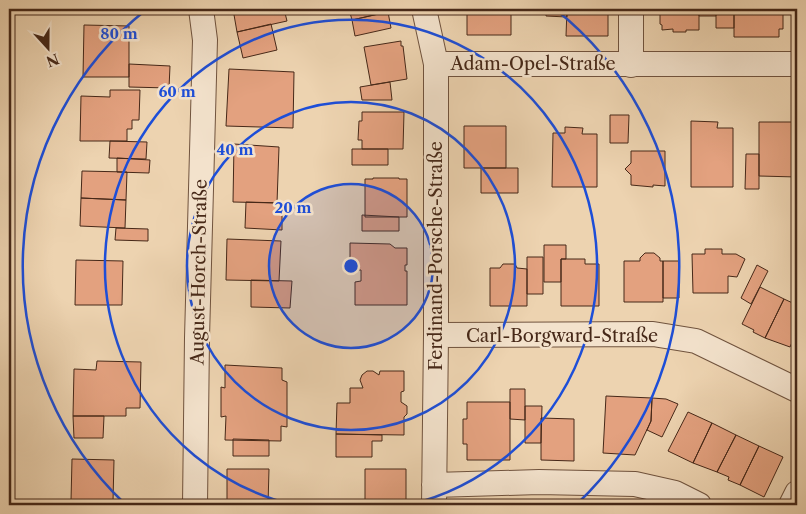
<svg xmlns="http://www.w3.org/2000/svg" width="806" height="514" font-family="'Libre Caslon Text',serif">
  <style>
    .building { fill: #e3a17f; stroke: #462818 }
    .lines { fill: none; stroke-linecap: round; stroke-linejoin: round }
    .street-casing { stroke: #70533e; stroke-width: 26 }
    .street { stroke: #f3e2cc; stroke-width: 24 }
    .ring { fill: none; stroke: #1d4ed8; stroke-width: 2.5 }
    .labels { text-anchor: middle; dominant-baseline: central; stroke-width: 5; stroke-linejoin: round; paint-order: stroke }
    .street-label { font-size: 18px; fill: #462818; stroke: #f3e2cc }
    .centre { fill: #1d4ed8; stroke: #f3e2cc; stroke-width: 2.5 }
    .ring-label { font-size: 15px; text-anchor: middle; font-weight: bold; fill: #1d4ed8; stroke: #f3e2cc; stroke-width: 5; stroke-linejoin: round; paint-order: stroke }
  </style>
  <rect width="100%" height="100%" fill="#edd3b0"/>
  <filter id="stains"><feTurbulence type="fractalNoise" baseFrequency=".004" numOctaves="4"/><feColorMatrix values="0 0 0 0 .2 0 0 0 0 .09 0 0 0 0 .02 0 0 0 .5 -.17"/></filter>
  <radialGradient id="worn" r=".72"><stop offset=".6" stop-color="#630" stop-opacity="0"/><stop offset="1" stop-color="#630" stop-opacity=".3"/></radialGradient>
  <path class="building" d="M233,9H284L287,21L237,32Z
    M342,9H395V10L352,20L349,9L343,10Z
    M453,9H467V11H454Z
    M467,9H511V35H467Z
    M546,9H567V17L546,16Z
    M567,9H608V36H566Z
    M660,9H699V30H686V32H673V29L662,30V25L660,24Z
    M699,9H716V16H699Z
    M716,9H734V28H716Z
    M734,9H783V29H779V37H734Z
    M388,12L391,28L355,36L352,20Z
    M271,24L277,50L243,58L237,32Z
    M84,25L129,26V77H83Z
    M401,41V46H403L407,79L371,85L364,47Z
    M129,64L170,66L169,88L129,87Z
    M229,69L294,72L293,128L226,126Z
    M390,82L392,100H362L360,87Z
    M110,90H140L139,120H132V129H127V141H80L81,96L110,97Z
    M362,112H404L403,149H362V140H358L359,121H362Z
    M610,115H629L628,143H610Z
    M691,121L718,122L717,128H733V187H691Z
    M759,122H797V177L759,176Z
    M464,126H506V168H464Z
    M565,127L583,128L582,134H597V187H552L553,133H565Z
    M110,141L147,142L146,159L109,158Z
    M234,144L279,147L277,203L233,202Z
    M352,149H388V165H352Z
    M631,151H665V186L653,185V187L631,185V175L625,169L631,163Z
    M746,154H759V189H745Z
    M117,158L150,160L149,173L117,172Z
    M481,168H518V193H481Z
    M82,171L127,172L126,200L81,198Z
    M373,178H399V179H407V217H365V179H373Z
    M81,198L126,200L125,228L80,226Z
    M246,202L282,203V230L245,228Z
    M362,215L399,217V231H362Z
    M116,228L148,229V241L115,240Z
    M227,239L281,241L279,281L226,280Z
    M350,243L390,244L395,248H407V265H405V271H407V305H355V282L361,281V270H350Z
    M544,245H566V259H561V282H544Z
    M705,249H722V254H736L745,259L737,277L728,276V293H693L692,254H705Z
    M645,253H654L660,258V261H663V302H624V261H640V258Z
    M527,257H543V294H527Z
    M561,259H585V264H599V306H561Z
    M76,260L123,261L122,305H75Z
    M663,261H679V298H663Z
    M503,264H515L517,268L527,269V306H490V268H500Z
    M757,265L768,271L751,304L741,298Z
    M251,280L292,281L290,308L251,307Z
    M760,287L784,299L765,338L753,332L754,330L742,324Z
    M784,299L797,305V331L790,347L765,338Z
    M97,361L141,362L140,408H126V416H73L74,369L96,370Z
    M225,365L282,368V380L287,382V427L281,426V441L225,440L226,416L221,417V387L225,388Z
    M367,371H373L379,375L380,371H404V391L401,392V402L407,406V414L404,417V435L336,434L337,403H350V388H363L360,380L362,375Z
    M510,389H525V420L510,419Z
    M606,396L652,398L651,421L635,455L603,453Z
    M652,398L666,399L678,404L662,437L647,430L651,421Z
    M467,402H510V460H467V444H463V419H467Z
    M525,406H542L541,443H525Z
    M688,412L712,423L693,463L668,451Z
    M73,416H104L103,438H74Z
    M541,418L574,419V461L541,460Z
    M712,423L736,435L717,472L693,463Z
    M336,434L382,435V441H372V457H336Z
    M736,435L759,446L740,485L728,480L729,477L717,472Z
    M233,439L269,440V456H233Z
    M759,446L783,457L764,497L740,485Z
    M72,459L114,460L113,501H71Z
    M227,469H269L268,505H227Z
    M365,469H406V505H365Z
    M94,501H125V505H94Z"/>
  <g class="lines">
    <g class="street-casing">
      <path id="street" d="M424,9L436,64V335L434,505
        M436,64H797
        M631,65V9
        M436,335L653,334L696,341L797,390
        M434,485L539,482L635,484L675,493L699,505
        M195,505L197,338L205,40L201,9
        M791,505L797,493"/>
    </g>
    <use href="#street" class="street"/>
  </g>
  <circle cx="351" cy="266" r="82" fill="#1d4ed8" fill-opacity=".12"/>
  <g class="ring">
    <circle cx="351" cy="266" r="82"/>
    <circle cx="351" cy="266" r="164"/>
    <path d="M294 505A246 246 0 1 1 408 505"/>
    <path d="M125 504A328 328 0 0 1 147 9M555 9A328 328 0 0 1 577 504"/>
  </g>
  <g class="labels">
    <g class="street-label">
      <text x="533" y="64">Adam-Opel-Straße</text>
      <text transform="translate(436 256) rotate(-90)">Ferdinand-Porsche-Straße</text>
      <text transform="translate(199 272) rotate(-89)">August-Horch-Straße</text>
      <text x="562" y="336">Carl-Borgward-Straße</text>
    </g>
  </g>
  <circle cx="351" cy="266" r="8" class="centre"/>
  <g class="ring-label">
    <text x="119" y="39">80 m</text>
    <text x="177" y="97">60 m</text>
    <text x="235" y="155">40 m</text>
    <text x="293" y="213">20 m</text>
  </g>
  <rect width="806" height="514" fill="none" stroke="#edd3b0" stroke-width="30"/>
  <rect x="10" y="10" width="786" height="494" fill="none" stroke="#462818" stroke-width="2.5"/>
  <rect x="15" y="15" width="776" height="484" fill="none" stroke="#462818"/>
  <g transform="translate(48 48) rotate(159)" stroke="#f3e2cc" stroke-width="4" paint-order="stroke">
  <path d="M0-4L9 19L0 12L-9 19Z" fill="#462818"/>
  <text y="-8" font-size="14" font-weight="bold" text-anchor="middle" fill="#462818">N</text>
  </g>
  <rect width="100%" height="100%" filter="url(#stains)"/>
  <rect width="100%" height="100%" fill="url(#worn)"/>
</svg>
